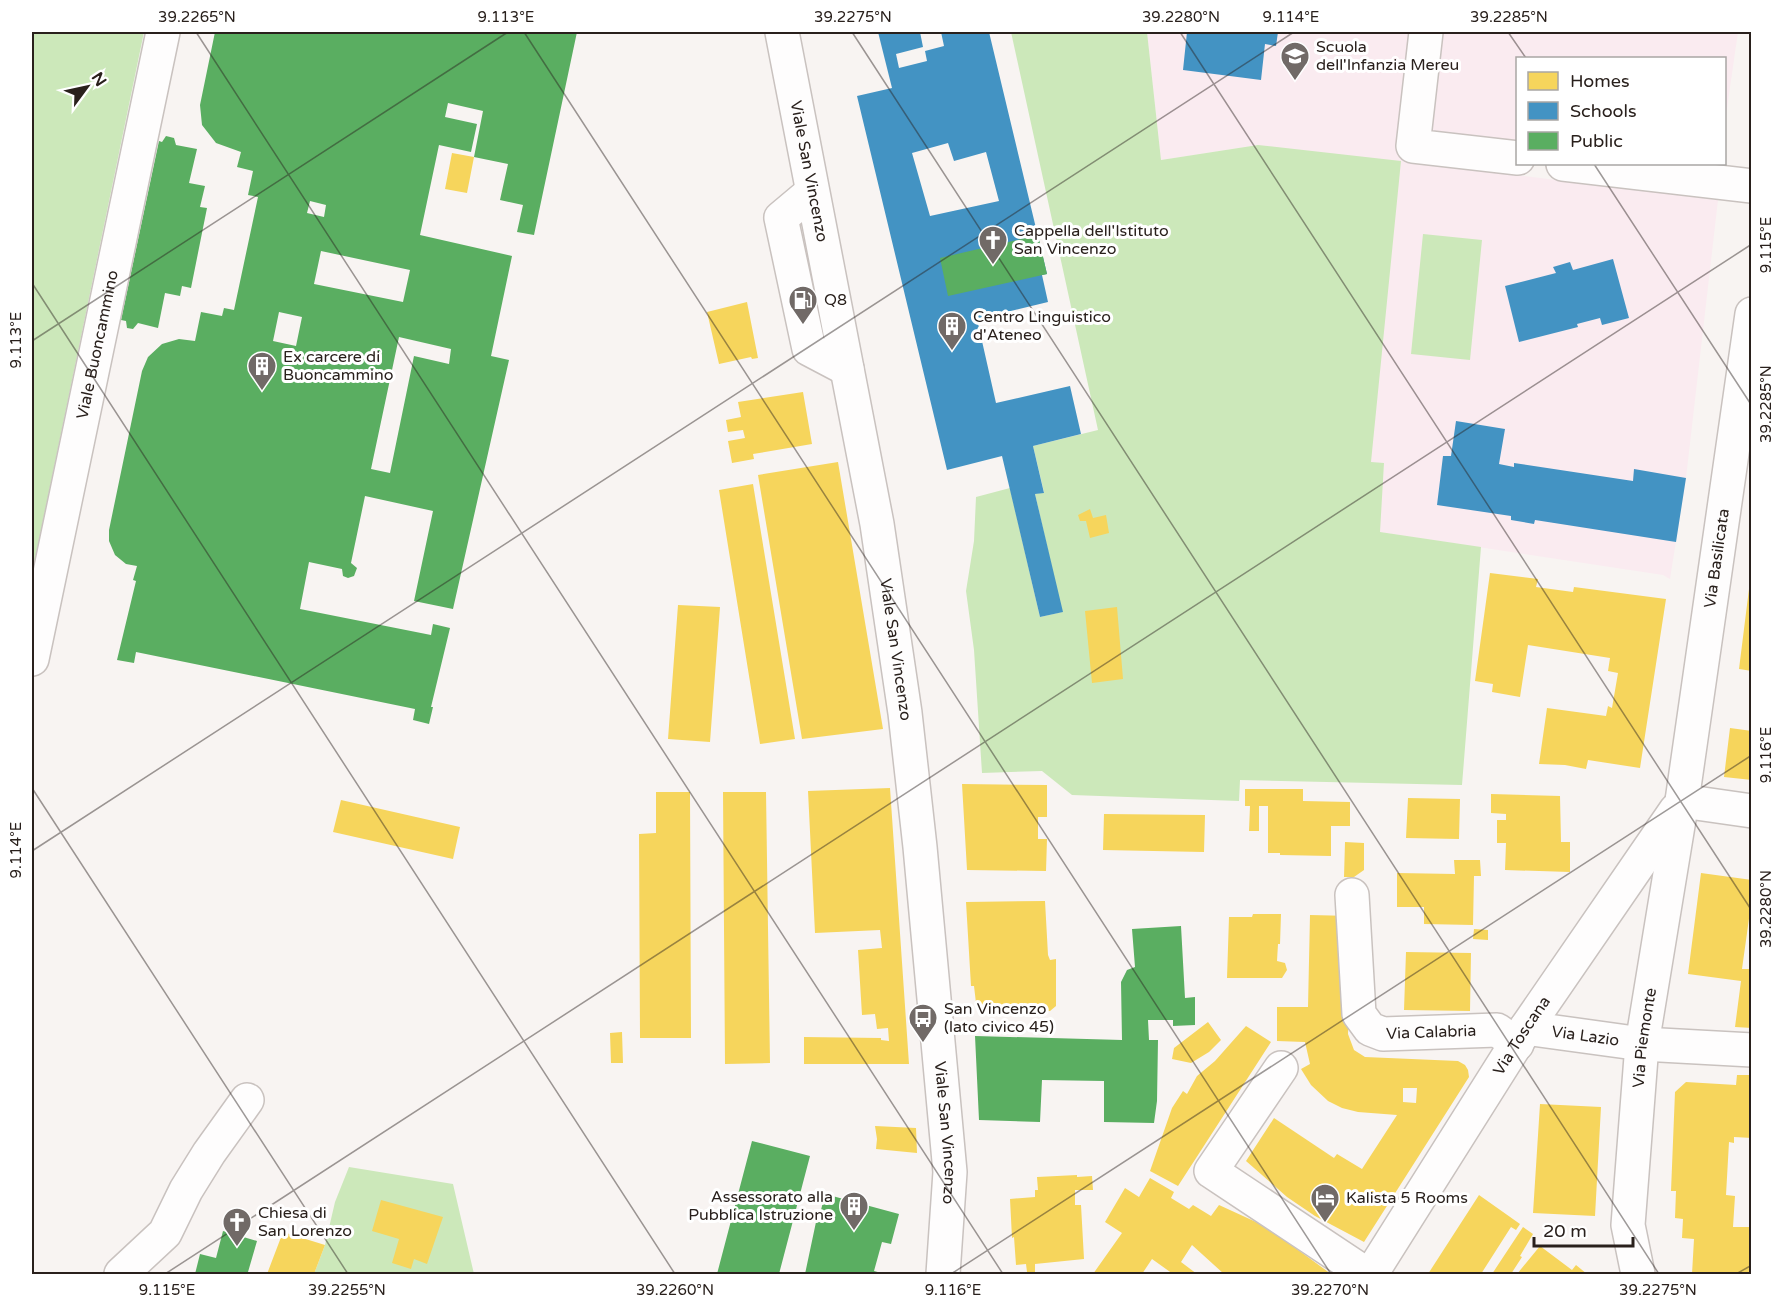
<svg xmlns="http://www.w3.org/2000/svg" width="1783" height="1306" font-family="'Varela Round',sans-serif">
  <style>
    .education { fill: #faebf0 }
    .green { fill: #cce8ba }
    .homes { fill: #f6d55c; fill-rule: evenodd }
    .schools { fill: #4393c3; fill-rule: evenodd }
    .public { fill: #5aae61; fill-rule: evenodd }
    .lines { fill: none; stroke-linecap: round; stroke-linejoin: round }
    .minor-casing { stroke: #c9c2bf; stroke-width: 36 }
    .minor { stroke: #fefdfd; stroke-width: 33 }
    .ticks { fill: none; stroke: #29201c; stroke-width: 1.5; stroke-opacity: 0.45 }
    .labels { text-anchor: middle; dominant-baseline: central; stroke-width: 6; stroke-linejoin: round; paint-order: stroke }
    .poi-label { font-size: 16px; fill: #29201c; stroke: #fff; text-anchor: start }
    .street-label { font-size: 16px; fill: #29201c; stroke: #fff }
    .neatline { fill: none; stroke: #29201c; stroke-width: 2 }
    .ticks-label { font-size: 15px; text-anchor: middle; fill: #29201c }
  </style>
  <rect width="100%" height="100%" fill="#f8f4f2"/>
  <path class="education" d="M1147,32H1738L1725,122L1724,58H1518L1517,144L1427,164L1718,200L1686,478L1670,579L1663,575L1379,532L1384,464L1371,463L1258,145L1161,160Z"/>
  <path class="green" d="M32,32H144L32,574Z
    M1011,32H1147L1161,160L1258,145L1401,161L1371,462L1384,463L1380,532L1481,547L1462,785L1240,780L1239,801L1072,795L1042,771L982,773L974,650L966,591L974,541L976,497L1010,488L1040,617L1062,612L1035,494L1044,492L1033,446L1098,430Z
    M1423,234L1482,240L1470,360L1411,354Z
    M349,1167L453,1184L474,1274H314L325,1245L335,1202Z"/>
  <path class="homes" d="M452,153L474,157L467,193L445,189Z
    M747,302L758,358L752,359L751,357L719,364L707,312Z
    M803,392L812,444L753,454L754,459L732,463L728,441L745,438L743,430L728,432L726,420L741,417L738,402Z
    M838,462L883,729L802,739L758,475Z
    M753,484L795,739L760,744L719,490Z
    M1090,509L1093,518L1106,515L1109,533L1090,538L1086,521H1080L1078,515Z
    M1490,573L1538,579L1536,587L1573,592L1574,587L1666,599L1640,768L1588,760L1586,769L1565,765L1539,764L1547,708L1606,716L1608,706L1612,708L1618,673L1608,671L1610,658L1528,645L1520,697L1492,692L1493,684L1475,681Z
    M1750,581H1752V671L1739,669Z
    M678,605L720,607L710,742L668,739Z
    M1117,607L1123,679L1092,683L1085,611Z
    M1730,728L1752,731V780L1724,777Z
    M962,784L1047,785V817H1038V839H1047L1046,871L967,870Z
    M890,788L909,1064H804V1037L881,1038V1040L889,1041L888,1028L877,1029L875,1014L862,1015L858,950L882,948L880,930L815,933L808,791Z
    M1245,789H1303V801L1350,802V826H1331V856L1280,855V853H1268V806H1259V831H1249L1250,806H1245Z
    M656,792H690L691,1038H640L639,834L656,833Z
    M723,792H766L770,1063L725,1064Z
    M1491,794L1560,796L1561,842H1570V872L1505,870L1506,843H1497V820H1506V814L1491,813Z
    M1408,798L1460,799L1459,839L1406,838Z
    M341,800L460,827L453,859L333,832Z
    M1104,814L1205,815L1204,852L1103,850Z
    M1345,842L1364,843V870L1354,877H1344Z
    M1454,860H1480L1481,876H1474L1473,925L1424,924V907H1397V873L1455,874Z
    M1701,873L1752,880V897L1742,969H1752V1028L1735,1027L1741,981L1688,974Z
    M1045,901L1048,955L1050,960L1056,959V1006L1050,1011L1039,1012H996L980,1009L976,1003L974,986H971L966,902Z
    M1253,914H1281L1280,944H1278L1277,961L1285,963L1287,970L1282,978H1227L1229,917H1252Z
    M1310,915L1352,916L1348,1034L1354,1050L1365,1057L1458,1061L1465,1065L1468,1070L1469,1077L1364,1242L1315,1216L1287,1197L1246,1161L1274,1118L1334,1158L1337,1154L1362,1169L1397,1115L1358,1112L1342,1108L1328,1101L1311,1085L1301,1069L1310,1064L1305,1042L1277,1041V1007H1308ZM1403,1088H1417L1416,1103L1403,1102Z
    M1474,929L1488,930V940L1473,939Z
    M1406,952L1471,953L1470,1011L1404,1010Z
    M1208,1022L1221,1040L1209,1052L1191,1063L1172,1059L1174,1048Z
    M1246,1026L1271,1042L1178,1186L1150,1171L1172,1108L1183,1091L1187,1094L1197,1076L1215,1061Z
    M622,1032L623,1063H611L610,1033Z
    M1737,1075H1752V1138L1734,1137V1143L1729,1142L1726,1195L1735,1196L1733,1227H1752V1274H1692L1694,1239L1682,1238L1683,1219L1675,1218L1676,1191H1671L1675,1092L1686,1082L1736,1085Z
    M1540,1104L1601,1107L1595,1216L1533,1213Z
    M875,1126L916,1128L917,1153L876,1149L877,1139Z
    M1077,1175V1177L1092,1176L1093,1190H1075V1205H1081L1084,1259L1035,1264V1272H1027L1026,1264L1016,1265L1014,1237L1012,1238L1010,1199L1035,1197V1190H1038L1037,1177Z
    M1150,1178L1174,1192L1171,1198L1189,1209L1193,1205L1211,1216L1219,1205L1267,1227L1331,1274H1224L1192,1245L1181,1262L1197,1274H1173L1152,1259L1142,1274H1093L1122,1233L1105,1222L1125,1188L1139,1197Z
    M1479,1195L1520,1224L1516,1230L1511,1227L1481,1274H1428Z
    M381,1200L443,1217L427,1264L414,1259L411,1269L392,1263L399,1239L372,1231Z
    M1523,1227L1533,1234L1520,1256L1522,1257L1511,1274H1492Z
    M283,1232L325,1245L314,1274H267Z
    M1540,1246L1572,1270L1576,1265L1587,1274H1517Z"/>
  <path class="schools" d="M878,32H920L923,47L896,54L899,68L927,61L925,51L944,46L941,32H989L1047,274L1042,275L1048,302L977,319L996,403L1070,386L1081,434L1033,446L1044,493L1035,494L1063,612L1040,617L1002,456L947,470L857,96L892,88ZM948,143L954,161L986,152L999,201L930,216L912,153Z
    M1187,32H1278L1276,46L1265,44L1261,80L1183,70Z
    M1613,259L1629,318L1602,325L1600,318L1577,324L1578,327L1519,342L1505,286L1556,273L1553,267L1570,262L1573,270Z
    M1456,421L1505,429L1499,464L1514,467V463L1633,481L1634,469L1686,478L1676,542L1535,520L1534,524L1511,520V516L1437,505L1443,456H1451Z"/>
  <path class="public" d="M215,32H577L534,235L517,232L523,205L500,200L508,164L474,157L483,111L448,103L445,117L477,124L471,152L439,145L420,235L512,256L491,356L509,360L453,609L414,601L433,511L365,496L351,563L357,568L354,576L348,578L343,576L342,569L309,562L300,609L431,635L433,624L450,628L431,707H433L429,724L413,720L415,709L136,652L134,663L117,660L136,581L133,580L137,566L126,564L115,555L109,541V530L142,371L148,357L162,344L179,339L195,341L201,312L222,316L224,308L234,310L258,197L248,195L253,171L237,167L241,152L216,143L202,125L200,105ZM310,201L326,205L324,217L307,213ZM321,251L410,270L403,302L314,284ZM279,312L302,317L296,346L273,341ZM399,337L451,349L449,364L414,356L390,473L371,469Z
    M166,136L174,138L176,145L197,149L189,183L205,186L200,207L207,208L191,288L182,286L180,296L165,293L158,328L138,323L133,329L127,328L126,321L121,320L159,141L162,142Z
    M1038,235L1047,274L948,296L940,258Z
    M1181,926L1185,998L1195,997V1025L1173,1026V1020H1148L1149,1040H1158L1157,1101L1154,1123L1104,1122V1081L1042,1080L1040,1122L979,1120L975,1036L1122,1040L1121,982L1127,970L1135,967L1132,929Z
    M752,1141L810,1156L779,1274H717Z
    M825,1194L899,1214L891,1244L882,1242L874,1271L885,1274H805L816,1222H818Z
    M223,1231L257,1241L248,1272H261L260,1274H195L200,1254L216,1258Z"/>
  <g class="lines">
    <g class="minor-casing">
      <g id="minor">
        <path id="s1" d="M782,32L877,524L905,713L920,847L950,1172L943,1274"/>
        <path d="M1426,32L1413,146L1518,158"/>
        <path d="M1563,164L1752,186"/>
        <path d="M812,192L781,218L809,349L847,369"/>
        <path id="s2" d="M32,659L163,32"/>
        <path d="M1682,801L1752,811"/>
        <path id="s3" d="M1352,895L1359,1014L1370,1029L1383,1034L1497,1030L1517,1044"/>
        <path id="s4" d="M1526,1028L1642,1044L1752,1050"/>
        <path d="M1281,1068L1211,1171L1366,1274"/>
        <path d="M121,1274L165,1233L186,1190L209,1153L247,1100"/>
        <path id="s5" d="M1371,1274L1526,1028L1676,810"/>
        <path id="s6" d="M1638,1274L1628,1225L1642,1044L1682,801L1752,314"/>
      </g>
    </g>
    <use href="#minor" class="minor"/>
  </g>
  <path class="ticks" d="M196,32L1003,1274M524,32L1331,1274M852,32L1659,1274M1180,32L1752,911M1508,32L1526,58M1594,164L1752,406M32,283L675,1274M32,341L508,32M32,788L348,1274M32,851L1294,32M165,1274L1752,244M951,1274L1752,755M1736,1274L1752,1265"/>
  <defs>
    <g id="school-pin" transform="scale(1.5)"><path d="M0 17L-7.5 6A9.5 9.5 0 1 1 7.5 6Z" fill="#716a67" stroke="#fff"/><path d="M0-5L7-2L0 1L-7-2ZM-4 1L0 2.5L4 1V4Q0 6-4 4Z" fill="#fff"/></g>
    <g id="church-pin" transform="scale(1.5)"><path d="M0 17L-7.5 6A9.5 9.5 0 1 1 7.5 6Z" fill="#716a67" stroke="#fff"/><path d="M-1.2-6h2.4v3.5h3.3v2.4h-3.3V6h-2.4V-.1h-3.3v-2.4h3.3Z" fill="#fff"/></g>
    <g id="fuel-pin" transform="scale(1.5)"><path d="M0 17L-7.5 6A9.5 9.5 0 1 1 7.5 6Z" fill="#716a67" stroke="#fff"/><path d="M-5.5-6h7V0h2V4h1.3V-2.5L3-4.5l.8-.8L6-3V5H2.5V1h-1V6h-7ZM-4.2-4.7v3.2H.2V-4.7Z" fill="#fff"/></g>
    <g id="building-pin" transform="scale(1.5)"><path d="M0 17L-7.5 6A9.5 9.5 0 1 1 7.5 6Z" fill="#716a67" stroke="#fff"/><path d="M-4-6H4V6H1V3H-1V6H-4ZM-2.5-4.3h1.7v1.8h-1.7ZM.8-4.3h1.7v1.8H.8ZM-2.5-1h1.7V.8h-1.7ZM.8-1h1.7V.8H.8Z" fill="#fff"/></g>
    <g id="bus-pin" transform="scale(1.5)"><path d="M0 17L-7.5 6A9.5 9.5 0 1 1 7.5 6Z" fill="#716a67" stroke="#fff"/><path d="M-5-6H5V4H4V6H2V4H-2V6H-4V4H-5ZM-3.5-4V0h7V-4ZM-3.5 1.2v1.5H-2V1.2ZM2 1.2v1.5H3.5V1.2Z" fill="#fff"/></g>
    <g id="hotel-pin" transform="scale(1.5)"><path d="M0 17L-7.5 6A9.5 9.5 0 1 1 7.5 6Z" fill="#716a67" stroke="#fff"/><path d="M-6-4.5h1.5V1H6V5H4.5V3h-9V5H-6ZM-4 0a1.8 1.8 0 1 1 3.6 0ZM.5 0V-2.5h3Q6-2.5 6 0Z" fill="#fff"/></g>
  </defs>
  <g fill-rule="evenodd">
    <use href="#school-pin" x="1295" y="56"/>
    <use href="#church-pin" x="993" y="240"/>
    <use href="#fuel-pin" x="803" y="300"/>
    <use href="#building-pin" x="952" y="326"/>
    <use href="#building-pin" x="262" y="366"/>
    <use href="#bus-pin" x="923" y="1018"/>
    <use href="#hotel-pin" x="1325" y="1198"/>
    <use href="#building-pin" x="854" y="1206"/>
    <use href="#church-pin" x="237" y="1222"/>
  </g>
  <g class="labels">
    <g class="poi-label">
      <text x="1316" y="47">Scuola<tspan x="1316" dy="18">dell'Infanzia Mereu</tspan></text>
      <text x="1014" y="231">Cappella dell'Istituto<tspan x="1014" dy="18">San Vincenzo</tspan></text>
      <text x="824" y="300">Q8</text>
      <text x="973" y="317">Centro Linguistico<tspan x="973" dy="18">d'Ateneo</tspan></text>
      <text x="283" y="357">Ex carcere di<tspan x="283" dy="18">Buoncammino</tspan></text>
      <text x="944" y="1009">San Vincenzo<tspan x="944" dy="18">(lato civico 45)</tspan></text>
      <text x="833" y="1197" text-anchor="end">Assessorato alla<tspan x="833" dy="18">Pubblica Istruzione</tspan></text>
      <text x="1346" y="1198">Kalista 5 Rooms</text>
      <text x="258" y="1213">Chiesa di<tspan x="258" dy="18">San Lorenzo</tspan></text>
    </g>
    <g class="street-label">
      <text stroke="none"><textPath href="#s1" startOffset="142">Viale San Vincenzo</textPath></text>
      <text stroke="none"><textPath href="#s2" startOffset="321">Viale Buoncammino</textPath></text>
      <text stroke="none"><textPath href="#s6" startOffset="723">Via Basilicata</textPath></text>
      <text stroke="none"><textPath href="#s1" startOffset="628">Viale San Vincenzo</textPath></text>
      <text stroke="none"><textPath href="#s3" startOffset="200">Via Calabria</textPath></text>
      <text stroke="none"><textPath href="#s5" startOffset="282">Via Toscana</textPath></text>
      <text stroke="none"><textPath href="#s4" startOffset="60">Via Lazio</textPath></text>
      <text stroke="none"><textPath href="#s6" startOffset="238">Via Piemonte</textPath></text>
      <text stroke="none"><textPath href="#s1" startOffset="1114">Viale San Vincenzo</textPath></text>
    </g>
  </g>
  <rect width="1783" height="1306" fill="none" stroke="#ffffff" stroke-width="66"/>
  <rect x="1516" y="57" width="210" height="108" fill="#ffffff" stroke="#a9a6a4" stroke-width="1.5"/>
  <rect x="1528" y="72" width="30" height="18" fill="#f6d55c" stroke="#a9a6a4" stroke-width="1.5"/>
  <text x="1570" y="87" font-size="18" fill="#29201c">Homes</text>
  <rect x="1528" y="102" width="30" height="18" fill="#4393c3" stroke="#a9a6a4" stroke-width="1.5"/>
  <text x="1570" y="117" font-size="18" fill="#29201c">Schools</text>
  <rect x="1528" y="132" width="30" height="18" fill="#5aae61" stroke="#a9a6a4" stroke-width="1.5"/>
  <text x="1570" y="147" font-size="18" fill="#29201c">Public</text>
  <g transform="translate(87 87) rotate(57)" stroke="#ffffff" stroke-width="4.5" paint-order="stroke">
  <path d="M0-4.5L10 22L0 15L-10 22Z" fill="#29201c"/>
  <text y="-9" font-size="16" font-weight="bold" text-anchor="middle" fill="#29201c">N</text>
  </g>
  <path d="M1534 1237v9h99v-9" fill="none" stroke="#29201c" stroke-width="3"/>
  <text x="1543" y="1237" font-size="18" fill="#29201c" stroke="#ffffff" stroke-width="4.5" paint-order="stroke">20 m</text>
  <rect x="33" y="33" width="1717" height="1240" class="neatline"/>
  <g class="ticks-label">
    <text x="197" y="22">39.2265°N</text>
    <text x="506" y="22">9.113°E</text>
    <text x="853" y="22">39.2275°N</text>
    <text x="1181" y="22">39.2280°N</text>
    <text x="1291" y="22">9.114°E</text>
    <text x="1509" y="22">39.2285°N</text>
    <text transform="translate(1766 245) rotate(-90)" y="5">9.115°E</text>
    <text transform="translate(16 340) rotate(-90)" y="5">9.113°E</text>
    <text transform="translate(1766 404) rotate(-90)" y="5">39.2285°N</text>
    <text transform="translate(1766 755) rotate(-90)" y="5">9.116°E</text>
    <text transform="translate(16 850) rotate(-90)" y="5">9.114°E</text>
    <text transform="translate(1766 909) rotate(-90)" y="5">39.2280°N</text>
    <text x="167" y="1295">9.115°E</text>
    <text x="347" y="1295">39.2255°N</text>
    <text x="675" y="1295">39.2260°N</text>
    <text x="953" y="1295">9.116°E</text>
    <text x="1330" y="1295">39.2270°N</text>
    <text x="1658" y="1295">39.2275°N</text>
  </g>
</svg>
